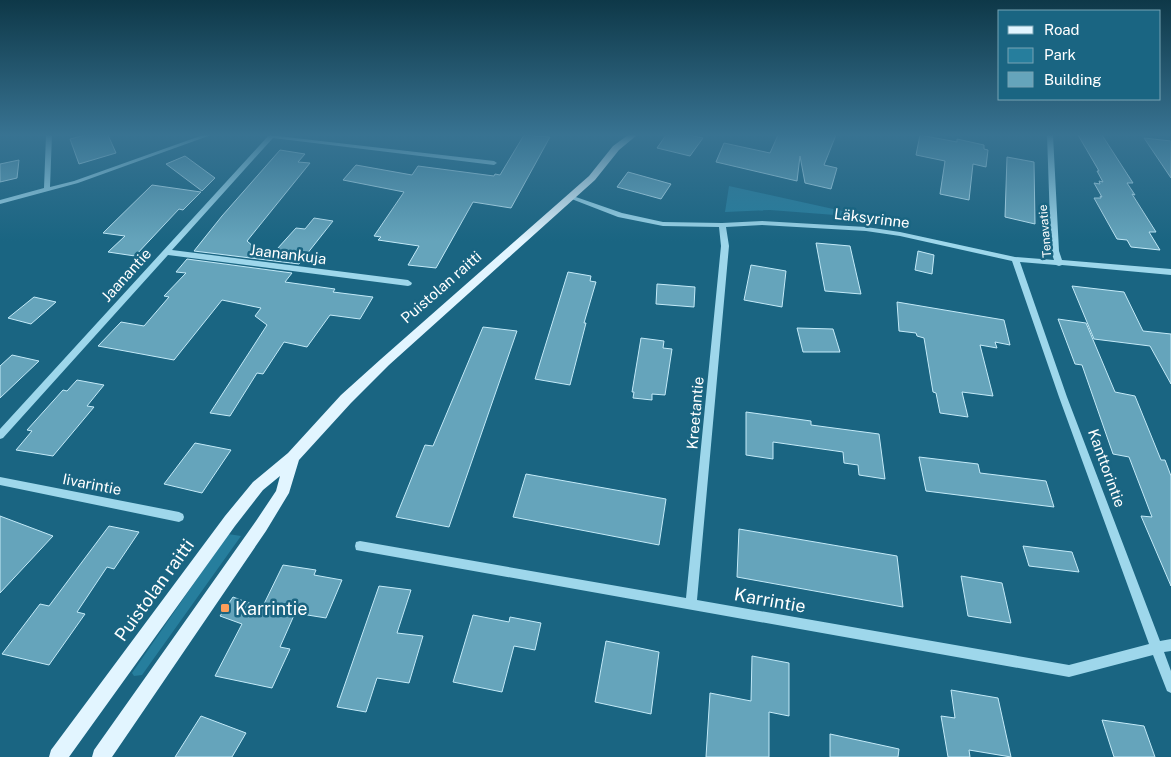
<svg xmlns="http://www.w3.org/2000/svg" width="1171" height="757" font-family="'Public Sans',sans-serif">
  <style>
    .green { fill: #267e9d }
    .building { fill: #65a4bb; stroke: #c3eaf8 }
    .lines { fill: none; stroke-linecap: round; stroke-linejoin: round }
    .minor { fill: #9ed7eb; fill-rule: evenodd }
    .major { fill: #e2f5ff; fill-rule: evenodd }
    .poi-dot { fill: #fd9e5a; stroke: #1a6582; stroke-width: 2 }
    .labels { text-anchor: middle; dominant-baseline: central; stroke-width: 5; stroke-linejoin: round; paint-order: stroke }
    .far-street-label { font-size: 12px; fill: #fff; stroke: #1a6582 }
    .street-label { font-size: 15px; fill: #fff; stroke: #1a6582 }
    .near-street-label { font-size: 18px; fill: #fff; stroke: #1a6582 }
    .near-poi-label { font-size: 18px; fill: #fff; stroke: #1a6582; text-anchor: start }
  </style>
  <rect width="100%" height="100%" fill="#1a6582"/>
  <path class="green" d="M729,186L874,218L770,210L725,212Z
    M228,534L241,536L142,675L134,676L132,673Z"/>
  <path class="building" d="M85,135H108L116,153L79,164L70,139Z
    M524,135L550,137L511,208L473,202L436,268L408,265L419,246L378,240L381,237L374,236L404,192L343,180L356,165L412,175L418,166L494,176L495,174L500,175Z
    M666,135H689L703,138L690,156L657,148Z
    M778,135H836L824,165L837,168L831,189L805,183L800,156L797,181L716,162L724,143L770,153Z
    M920,135L957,142V139L984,145V149L988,150L986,167L973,164L969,200L940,194L945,161L916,155Z
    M1078,135H1102L1133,183H1127L1135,195L1132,194L1156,232H1149L1160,250L1131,247L1127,240L1117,239L1094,198H1101L1100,196L1102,197L1094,183L1100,184L1099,181L1103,182L1097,171H1099Z
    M1144,138L1171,141V178Z
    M280,150L305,154L298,162L310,163L247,241L268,259L296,228L305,229L314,218L333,221L299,264L194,251L222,216Z
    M185,156L215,178L202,191L166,164Z
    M1007,157L1034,162L1035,224L1005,217Z
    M19,160L17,178L0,182V164Z
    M628,172L671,184L661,199L617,187Z
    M152,185L201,192L183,210L179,209L135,256L108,252L125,236L103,233Z
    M816,243L850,246L861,294L825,291Z
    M918,251L934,255L932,274L915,270Z
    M187,259L292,273L285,282L335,289L333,292L373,297L360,319L330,315L307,347L284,342L263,374L257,373L230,416L210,413L267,325L255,316L261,308L222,300L174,360L98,346L121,322L144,326L169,297L164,296L186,273L176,272Z
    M751,265L786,271L782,307L744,300Z
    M568,272L591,276L590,281L596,282L584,323H586L570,385L535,379Z
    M657,284L695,287L694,307L656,304Z
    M1072,286L1124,292L1143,331L1171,334V384L1150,346L1094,339Z
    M34,297L56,302L31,324L8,318Z
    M897,302L1004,320L1010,345L995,342L997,348L980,345L993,396L962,392L968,417L940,413L936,393L933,392L924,338L917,336L916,333L899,331Z
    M1058,319L1086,323L1115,392L1135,396L1161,460H1165L1171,476V586L1141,516L1152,517L1129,457L1113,454L1082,365L1075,364Z
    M483,327L517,331L449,527L396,517L425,445L433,446Z
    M797,328L833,329L840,352H803Z
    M641,338L664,341L663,348L672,349L665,395L652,394V400L633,398L634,392H632Z
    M12,355L39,361L0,398V366Z
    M77,380L104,385L87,406L94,407L53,456L16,450L32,431L27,430L63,390L67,391Z
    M746,412L811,421V425L879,434L885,479L859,475L858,465L844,463L843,452L773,442V459L746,455Z
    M195,443L231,450L202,493L164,484Z
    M919,457L978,464L980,473L1046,481L1054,507L926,491Z
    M526,474L666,499L659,545L513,517Z
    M0,516L53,536L0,593Z
    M109,526L139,532L114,569L107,567L77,612L85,614L49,665L2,654L40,604L49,606Z
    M739,529L897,556L903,607L737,577Z
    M1023,546L1072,552L1079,572L1029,566Z
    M283,565L316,570L314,575L342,580L326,618L295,613L280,647L290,649L272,688L215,676L242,624L220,616L233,597L262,608Z
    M961,576L1002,583L1011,623L968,616Z
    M379,586L411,590L397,633L423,636L409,683L377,678L366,712L337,707Z
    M473,615L509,622L510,617L541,623L535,650L514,646L502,692L453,682Z
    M606,641L659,652L651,714L595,702Z
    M752,656L789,663V716L769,712V757H706L710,693L751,701Z
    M951,690L998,698L1011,757L969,750L970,757H948L941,716L955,718Z
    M201,716L246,733L232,757H175Z
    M1102,720L1144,726L1155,757H1114Z
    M830,734L899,749L898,757H830Z"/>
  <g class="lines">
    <path class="minor" d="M46,135H52L50,187L74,181L203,135H211L78,183L0,204V200L44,188Z
      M269,135L494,161L497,163L494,165L273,138L172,250L408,280L412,283L411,285L408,286L168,255L3,438L0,439V429Z
      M1047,135H1053L1059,251L1062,260L1171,269V275L1062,265L1059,266L1056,265L1020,262L1067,397L1160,641L1171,639V651L1164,652L1171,671V693L1167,691L1153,655L1069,677L356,550L355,546L356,542L360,541L686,598L721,246L719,227L663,226L618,217L569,198V196H573L622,213L663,222L722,223L762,221L866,227L900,232L1015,257L1054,260L1051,251ZM762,225L866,231L900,236L1012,261L1059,397L1149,644L1069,665L697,600L729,246L726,227Z
      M0,477L179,512L183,514L184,517L183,520L179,522L0,485Z"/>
    <path class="major" d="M628,135H637L619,150L595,180L389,365L351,403L299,460L289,493L266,531L112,757H92L94,750L256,521L276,491L280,476L263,490L235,526L69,757H49L51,750L225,516L253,482L288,453L341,395L381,359L589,176L613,146Z"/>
  </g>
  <linearGradient id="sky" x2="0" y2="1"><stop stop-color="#0e3848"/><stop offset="0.56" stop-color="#387392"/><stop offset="1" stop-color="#387392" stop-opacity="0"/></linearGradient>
  <rect width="1171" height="241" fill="url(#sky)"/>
  <rect class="poi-dot" x="220" y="603" width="10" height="10" rx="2.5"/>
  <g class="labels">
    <g class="far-street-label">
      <text transform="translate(1045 231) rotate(-95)">Tenavatie</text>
    </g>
    <g class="street-label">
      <text transform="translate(872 218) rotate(7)">Läksyrinne</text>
      <text transform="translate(288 254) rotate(7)">Jaanankuja</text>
      <text transform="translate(126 275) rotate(-48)">Jaanantie</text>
      <text transform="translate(441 287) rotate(-41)">Puistolan raitti</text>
      <text transform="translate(695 413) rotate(-85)">Kreetantie</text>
      <text transform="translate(1107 468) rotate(70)">Kanttorintie</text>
      <text transform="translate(92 484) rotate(11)">Iivarintie</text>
    </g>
    <g class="near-street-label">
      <text transform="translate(154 590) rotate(-54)">Puistolan raitti</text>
      <text transform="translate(770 600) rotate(10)">Karrintie</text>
    </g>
    <g class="near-poi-label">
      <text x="235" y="608">Karrintie</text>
    </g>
  </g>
  <rect x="998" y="10" width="162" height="90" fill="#1a6582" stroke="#76a3b4"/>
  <rect x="1008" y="26" width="25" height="8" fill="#e2f5ff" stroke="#76a3b4"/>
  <text x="1044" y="35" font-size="15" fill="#ffffff">Road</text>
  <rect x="1008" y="48" width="25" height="15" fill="#267e9d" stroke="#76a3b4"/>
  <text x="1044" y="60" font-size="15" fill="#ffffff">Park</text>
  <rect x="1008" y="72" width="25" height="15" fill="#65a4bb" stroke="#76a3b4"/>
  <text x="1044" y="85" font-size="15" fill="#ffffff">Building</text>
</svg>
